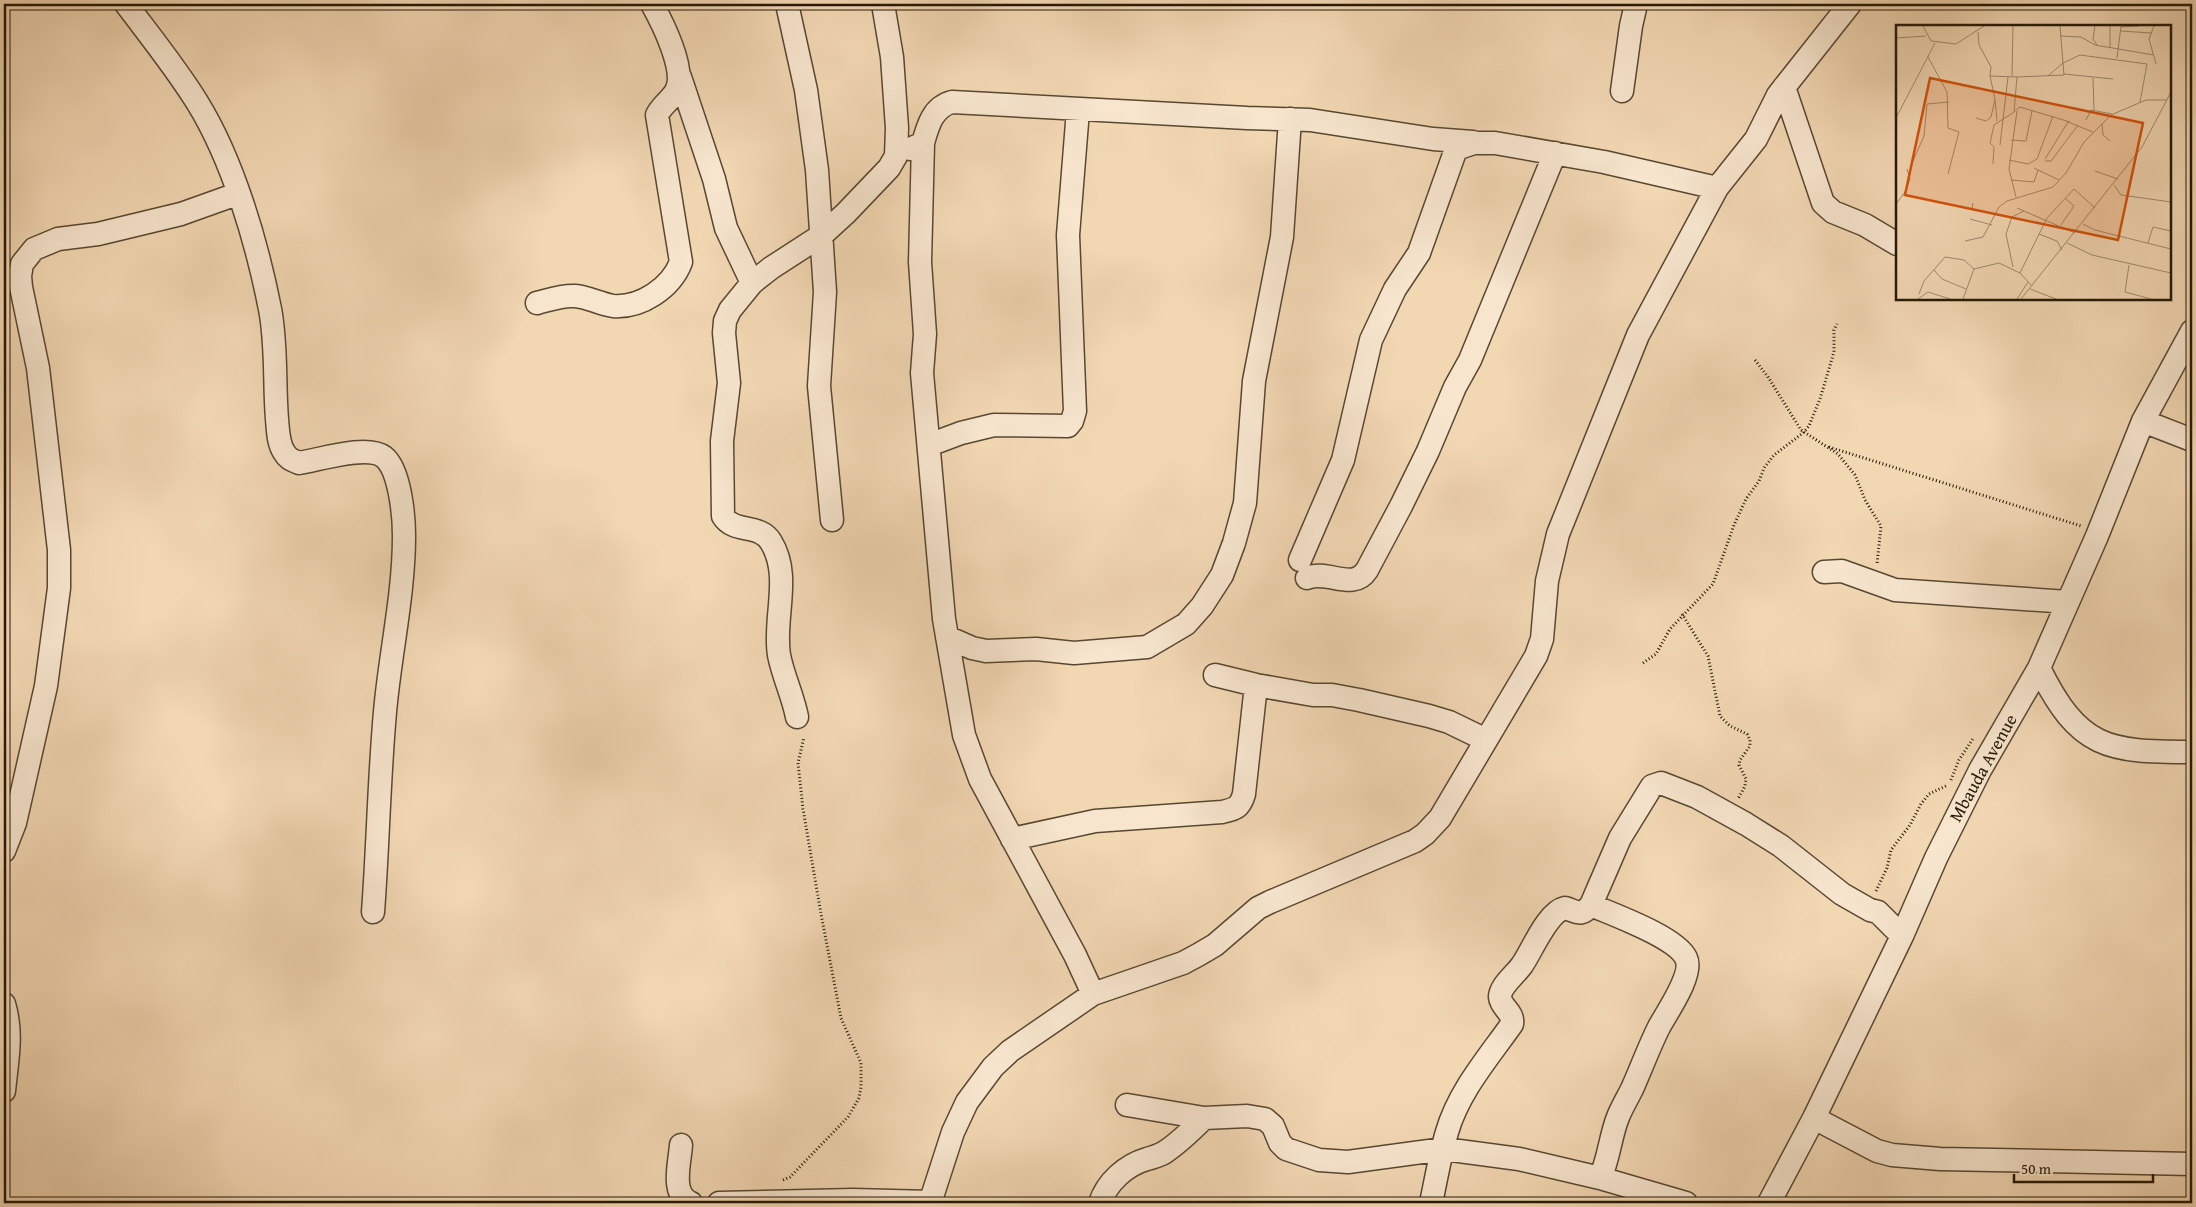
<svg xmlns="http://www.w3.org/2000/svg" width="2196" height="1207" viewBox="0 0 2196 1207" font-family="'Gentium Book Plus',serif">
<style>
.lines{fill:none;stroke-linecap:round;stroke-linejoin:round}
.minor-casing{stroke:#584831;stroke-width:25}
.path{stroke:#251806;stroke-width:3;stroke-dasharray:1 2.5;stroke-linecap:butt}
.minor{stroke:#f7e5ce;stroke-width:22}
.labels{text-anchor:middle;stroke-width:4;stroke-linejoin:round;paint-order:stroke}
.street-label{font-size:18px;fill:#251806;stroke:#f7e5ce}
.inset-road{fill:none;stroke:#a08b6e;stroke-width:1}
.view{fill:#d4520b;fill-opacity:0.15;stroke:#d4520b;stroke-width:2.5}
.inset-edge{fill:none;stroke:#251806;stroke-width:2.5}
</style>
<rect width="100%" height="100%" fill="#f2d7b3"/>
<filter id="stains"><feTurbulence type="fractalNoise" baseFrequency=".004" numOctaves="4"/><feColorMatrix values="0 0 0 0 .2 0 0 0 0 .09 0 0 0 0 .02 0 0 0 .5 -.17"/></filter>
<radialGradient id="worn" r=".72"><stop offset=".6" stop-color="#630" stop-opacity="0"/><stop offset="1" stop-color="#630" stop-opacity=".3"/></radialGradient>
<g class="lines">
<defs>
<path id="minor" d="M126 4C150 36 176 68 197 102 233 160 257 243 270 309 277 345 274 383 277 419 278 430 278 443 284 452 288 459 292 460 299 463 319 460 367 444 384 457 400 470 404 516 404 536 404 595 390 654 385 712 379 779 378 846 373 912
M787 4 806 90 817 170 825 292 819 386 832 520
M680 77 714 179 726 228 752 283
M1784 87 1823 203 1833 212 1865 225 1897 244
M1622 91 1631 26 1636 4
M923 143 920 262 925 334 922 373 944 619 964 735 980 779 1075 955 1093 994
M910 149 923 143C928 125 933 107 952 102L1247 118 1310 120 1433 139 1473 142
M537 303C549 300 562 295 575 296 588 297 600 304 613 306 641 308 671 288 681 262L657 115C661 106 671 100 676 91 687 71 662 22 652 4
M2143 421 2192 440
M929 445 961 433 994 425 1068 426 1072 421 1075 411 1068 235 1078 110
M1300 560 1343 460 1371 340 1395 289 1419 253 1456 149 1474 143H1495L1604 162 1717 188
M1824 572 1842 571 1895 590 2068 602
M1307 578C1328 569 1353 592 1367 570L1401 506 1428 451 1455 387 1470 360 1555 153
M947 637 972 648 986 651 1036 649 1074 653 1147 647 1186 624 1202 606 1222 575 1234 543 1245 503 1254 381 1282 237 1290 119
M2039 668C2079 749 2107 752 2192 752
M1215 675 1256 685 1313 695H1332L1359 700 1429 716 1449 722 1486 740
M797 717C793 696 783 676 779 655 773 618 792 576 771 542 760 523 734 534 723 516L722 441 729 383 724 333 725 321 730 310 752 283 771 268 822 235 846 213 889 168 896 156 897 128 892 57 883 4
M1012 839 1095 821 1222 812C1235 809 1240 808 1244 794L1256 685
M4 851 15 823 46 686 59 588V550L38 368 21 287 20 276 22 264 34 249 58 239 98 234 181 214 237 194
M1591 905C1614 915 1676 937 1686 958 1694 974 1667 1012 1659 1027 1649 1047 1641 1069 1632 1089 1627 1099 1622 1107 1618 1117 1610 1137 1609 1159 1600 1178
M4 1004C13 1033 7 1061 4 1091
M1127 1105 1204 1118 1247 1116 1265 1119 1273 1126 1280 1143 1286 1149 1319 1160 1348 1162 1444 1149 1519 1159 1600 1178 1686 1203
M1814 1118 1877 1151 1892 1155 1940 1159 2192 1164
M681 1145C680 1162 670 1195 691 1203
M719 1203 853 1200 931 1202
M930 1203 953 1132 967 1102 993 1067 1010 1051 1093 994 1183 963 1198 955 1215 945 1258 908 1270 902 1415 841 1425 834 1440 818 1536 656 1542 639 1547 581 1558 534 1638 335 1717 188 1756 139 1778 95 1850 4
M1100 1203C1107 1182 1126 1165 1147 1159 1153 1157 1159 1156 1165 1152 1180 1142 1192 1130 1204 1118
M1431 1203C1436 1180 1440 1155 1447 1132 1459 1091 1488 1058 1512 1024 1514 1012 1501 1008 1500 997 1500 986 1516 974 1522 965 1532 951 1547 912 1565 908 1578 912 1581 917 1591 905L1620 838 1652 786 1661 783 1697 797 1746 824 1781 846 1842 894 1870 910 1878 912 1902 936
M1769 1203 1814 1118 1902 936 1936 858 1980 770 2039 668 2097 536 2143 421 2192 331"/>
</defs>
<use href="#minor" class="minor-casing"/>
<path class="path" d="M1755 360 1768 377 1801 430 1838 454 1855 475 1865 500 1881 526 1877 564
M1829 447 2081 526
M1682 614 1708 656 1720 716 1730 726 1747 734 1750 740V746L1740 760 1739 765 1746 779 1745 786 1738 799
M1643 663 1656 654 1670 629 1713 584 1734 525 1746 499 1759 481 1764 468 1774 455 1803 433 1809 426 1820 399 1834 352V330L1837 324
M1951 780 1959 760 1974 737
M1876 891 1887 868 1891 850 1910 825 1921 804 1929 794 1948 785
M783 1180 790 1177 848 1117 859 1098 861 1087V1063L841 1018 821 914 803 809 798 763 804 737"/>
<use href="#minor" class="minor"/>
</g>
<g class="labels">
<g class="street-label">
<text transform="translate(1983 768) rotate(-61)" y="6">Mbauda Avenue</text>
</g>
</g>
<g transform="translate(1896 25)">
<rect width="275" height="275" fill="#f2d7b3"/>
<path class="inset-road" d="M27 1 35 16 60 19 88 1M199 1 197 14 201 20M258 1 253 14 260 39M225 2 243 1M225 6 255 8M82 7 83 20 95 42 94 51 121 52M164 11 185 12 199 20 258 30M0 13 30 11M214 23V1M32 32 51 67 52 103 63 107 52 149M221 33 225 1M168 49 217 54M116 51 117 1M152 51 167 38 184 30 251 39 244 77M197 53 198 85M99 75 101 96M119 86 124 82 174 97M0 93 39 18M80 93 90 96 95 92 99 74 94 51M190 95 195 85 216 89M206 99 207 110 214 116M115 115 130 116 136 86M104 120 112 52M149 134 172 97 197 107M113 135 132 139 141 134 157 91M17 136 28 111 31 79 53 77M149 136H155L182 100M97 139 98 122 94 118 98 100 118 87 121 52 168 50 164 1M138 143 163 155M199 146 222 154M115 155 138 157 142 145M218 160 225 170 275 177M120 172 113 144 121 86M77 178 76 184 100 189M0 179 9 167 14 154 11 144M121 183 179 208M74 194 96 200M187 199 199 205 275 224M165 200 178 181 170 174M143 209 161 216 166 225M69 216 87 212 103 182 111 176 157 162 170 148 188 117 215 90 250 75H271M171 218 196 230 275 248M252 218 257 202 275 206M233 240 229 267 255 274M117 242 110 209 116 192 128 186M38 245 46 254 70 264M124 248 151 193 178 164 199 183M134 264 160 274M23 269 28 256 49 232 68 235 78 244M22 274 32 267 54 274M67 274 78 244 103 238 124 248 136 261M121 274 132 257M125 274 246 122 275 67"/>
<path class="view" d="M34 53 247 98 222 215 9 170Z"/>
<rect width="275" height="275" class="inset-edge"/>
</g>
<rect width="2196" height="1207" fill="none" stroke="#f2d7b3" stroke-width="20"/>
<rect x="5" y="5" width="2186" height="1197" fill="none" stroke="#251806" stroke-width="2.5"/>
<rect x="10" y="10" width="2176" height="1187" fill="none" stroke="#251806"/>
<path d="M2014 1174v8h139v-8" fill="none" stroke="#251806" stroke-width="2.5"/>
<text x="2021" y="1174" font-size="15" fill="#251806" stroke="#f7e5ce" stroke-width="4" paint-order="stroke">50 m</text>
<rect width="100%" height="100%" filter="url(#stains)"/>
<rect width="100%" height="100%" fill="url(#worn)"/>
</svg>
